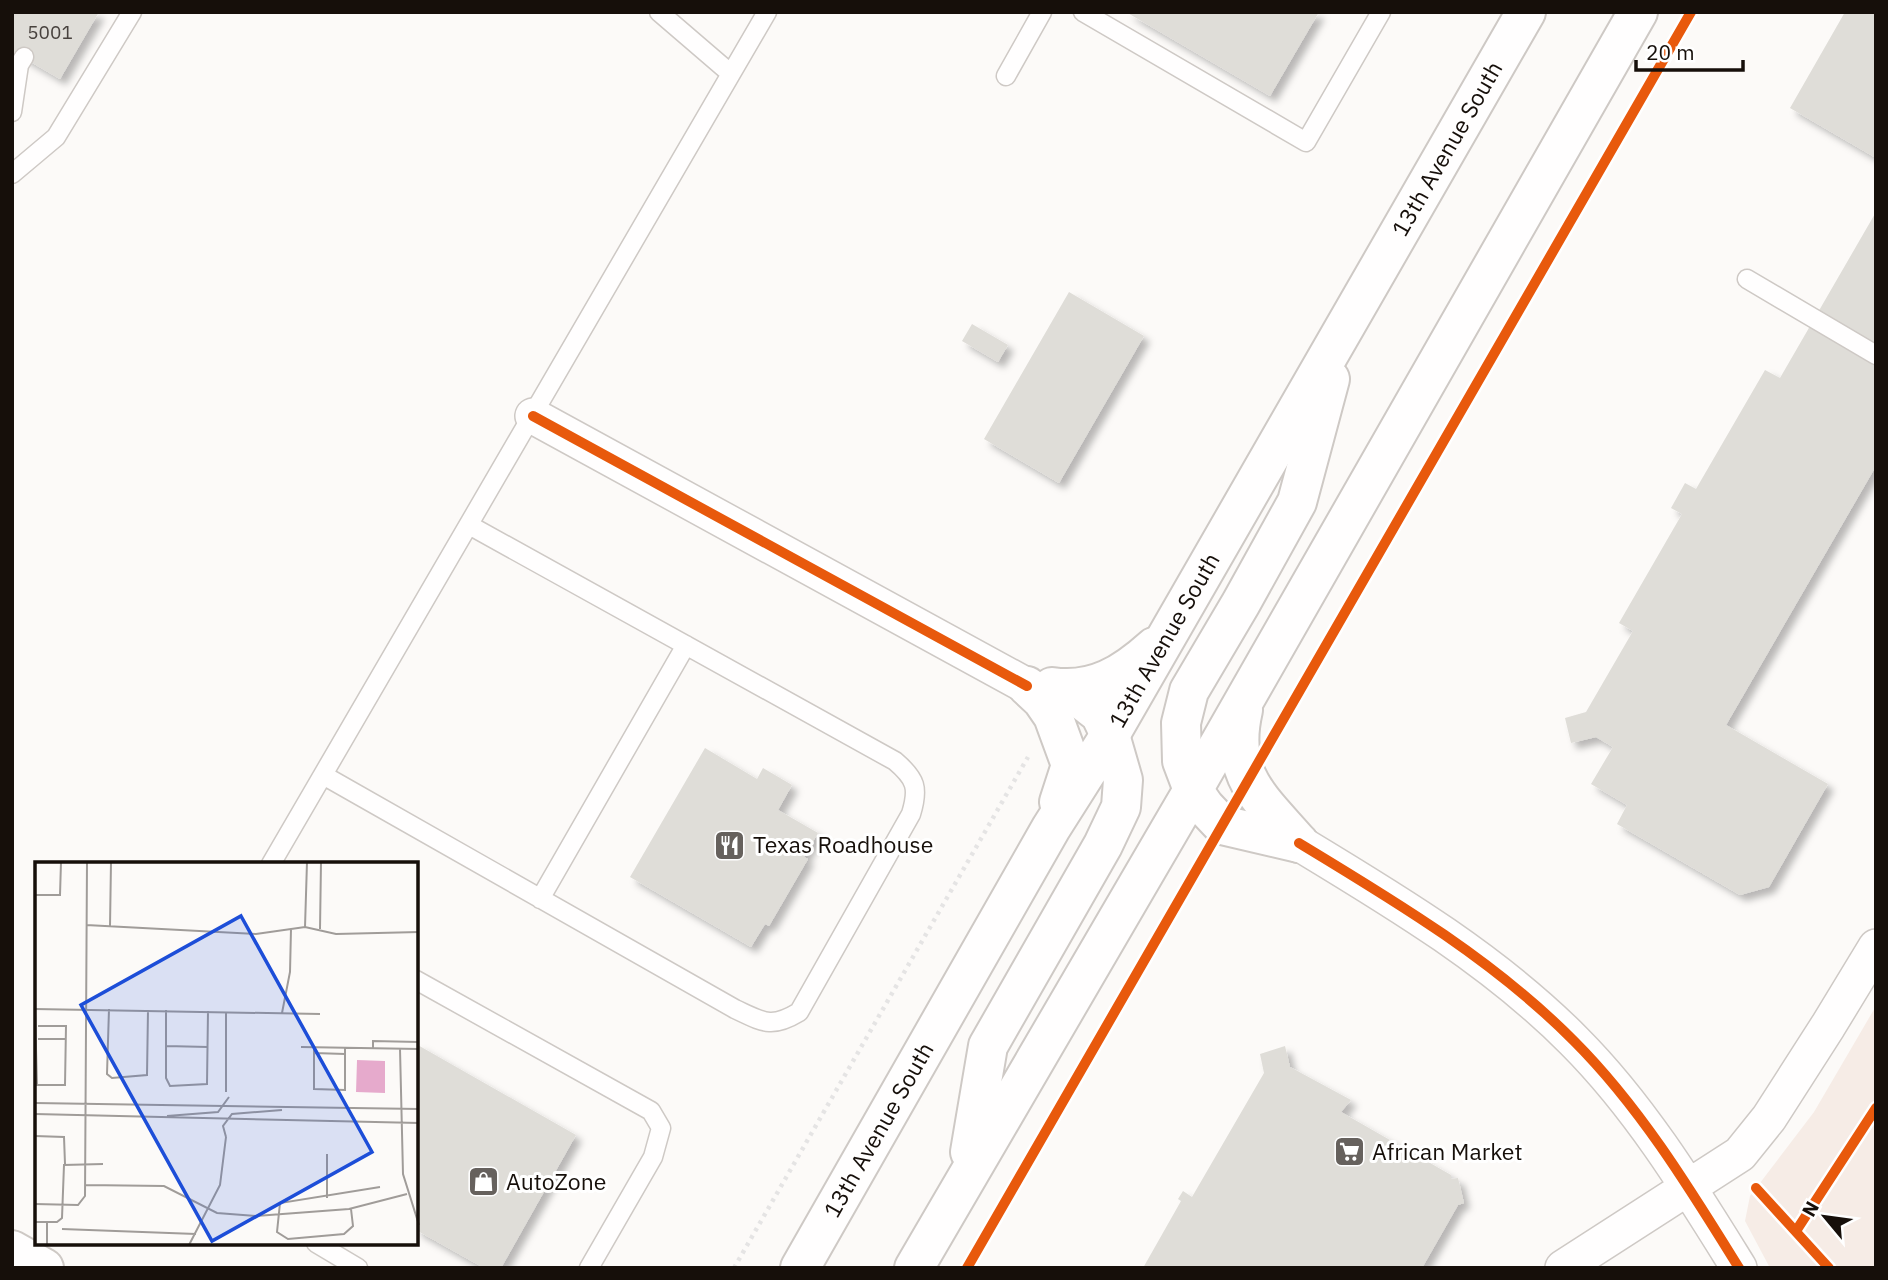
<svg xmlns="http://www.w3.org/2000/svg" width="1888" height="1280" viewBox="0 0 1888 1280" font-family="'IBM Plex Sans',sans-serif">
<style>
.built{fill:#f6ece6}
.building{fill:#dfddd8;filter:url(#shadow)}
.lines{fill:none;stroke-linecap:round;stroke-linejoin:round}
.lane-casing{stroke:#cec9c5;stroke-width:21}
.street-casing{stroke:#cec9c5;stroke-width:38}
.secondary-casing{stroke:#cec9c5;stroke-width:42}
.path{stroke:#e5e4e4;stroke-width:4.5;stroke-dasharray:3.5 5;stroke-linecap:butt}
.lane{stroke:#fffefe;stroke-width:18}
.street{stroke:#fffefe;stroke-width:35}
.secondary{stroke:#fffefe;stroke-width:38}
.cycleway-casing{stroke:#fff;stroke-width:15}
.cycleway{stroke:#e8590c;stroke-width:10}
.labels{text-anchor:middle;stroke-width:6;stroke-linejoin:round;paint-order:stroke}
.number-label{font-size:19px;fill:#48423e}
.street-label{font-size:23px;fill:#160f0a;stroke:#fff}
.poi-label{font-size:23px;fill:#160f0a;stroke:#fff;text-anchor:start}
.inset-road{fill:none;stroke:#a09c99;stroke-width:2}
.view{fill:#1d4ed8;fill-opacity:0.15;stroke:#1d4ed8;stroke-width:3.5}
.inset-edge{fill:none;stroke:#160f0a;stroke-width:3.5}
</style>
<defs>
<filter id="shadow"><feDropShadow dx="6" dy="6" stdDeviation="3.5" flood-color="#0004"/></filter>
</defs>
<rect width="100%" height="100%" fill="#fcfaf8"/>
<path class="built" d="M1876 1006V1268H1770L1745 1221 1750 1196 1814 1112Z"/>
<path class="building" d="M12 12H99L60 79 12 51Z
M1126 12H1319L1270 96Z
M1845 12H1876V158L1790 108Z
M1876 212V466L1726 725 1828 784 1769 887 1740 895 1617 824 1627 805 1591 784 1613 747 1596 737 1571 743 1565 718 1586 712 1633 631 1619 623 1682 514 1671 508 1685 483 1696 489 1765 370 1780 378Z
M1069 292 1144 336 1059 483 984 439Z
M972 324 1008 345 998 362 962 341Z
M705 748 757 779 763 768 792 785 778 810 818 833 804 857 808 859 769 926 765 924 751 947 630 877Z
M416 1044 576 1135 501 1268H484L416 1230Z
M1285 1046 1290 1067 1351 1100 1341 1112 1451 1175V1179L1458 1178 1464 1203 1458 1205 1422 1268H1143L1181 1201 1178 1199 1183 1191 1192 1197 1264 1073 1260 1054Z"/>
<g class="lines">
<defs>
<path id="lane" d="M659 12 730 73
M1083 12 1306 142 1381 12
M1006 76 1042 12
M12 112 19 65 24 57
M12 174 56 137 132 12
M1747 279 1876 355
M323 775 735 1009C763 1022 771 1029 799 1012L911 814C919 788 916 779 895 761L469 525
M271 864 767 12
M540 899 686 645
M416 980 651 1111 661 1128 653 1157 589 1268
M316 1243 358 1268"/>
<path id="street" d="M533 416 1027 686
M1299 843C1395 901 1495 961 1574 1041 1640 1107 1690 1189 1739 1268
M1563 1268 1740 1154 1769 1118 1828 1026 1876 947"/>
<g id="secondary">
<path d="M1027 686 1042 700 1053 716 1071 765 1059 802"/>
<path d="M1052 687C1094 693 1124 674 1154 647"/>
<path d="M1243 710C1228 775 1260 798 1299 843"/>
<path d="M1299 843 1222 825 1205 807 1193 790 1182 761 1181 723 1189 691 1241 603 1297 502 1330 379"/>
<path d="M970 1152 988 1046 1103 845 1121 807 1123 780 1110 735 1100 714 1068 689"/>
<path d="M12 1250 44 1268"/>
<path id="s1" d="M800 1268 1051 828 1110 735 1526 12"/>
<path d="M914 1268 1193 790 1638 12"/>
</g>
</defs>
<use href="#lane" class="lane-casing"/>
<use href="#street" class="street-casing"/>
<use href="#secondary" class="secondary-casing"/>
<path class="path" d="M734 1268 1028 757"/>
<use href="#lane" class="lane"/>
<use href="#street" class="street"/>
<use href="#secondary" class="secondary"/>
<defs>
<path id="cycleway" d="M533 416 1027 686
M1299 843C1395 901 1495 961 1574 1041 1640 1107 1690 1189 1739 1268
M1756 1188 1829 1268
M1796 1231 1876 1108
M967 1268 1691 12"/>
</defs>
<use href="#cycleway" class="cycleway-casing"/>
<use href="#cycleway" class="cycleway"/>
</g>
<defs>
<symbol id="restaurant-square" viewBox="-11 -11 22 22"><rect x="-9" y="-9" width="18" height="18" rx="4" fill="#66615d" stroke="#fff"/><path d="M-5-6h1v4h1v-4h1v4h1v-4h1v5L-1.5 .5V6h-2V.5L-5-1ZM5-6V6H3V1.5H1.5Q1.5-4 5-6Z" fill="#fff"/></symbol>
<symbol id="supermarket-square" viewBox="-11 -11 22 22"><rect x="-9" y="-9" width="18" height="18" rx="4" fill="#66615d" stroke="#fff"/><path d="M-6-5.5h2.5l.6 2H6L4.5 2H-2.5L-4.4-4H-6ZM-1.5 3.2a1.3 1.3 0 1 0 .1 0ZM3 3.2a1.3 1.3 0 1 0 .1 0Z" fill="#fff"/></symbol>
<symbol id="shop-square" viewBox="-11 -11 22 22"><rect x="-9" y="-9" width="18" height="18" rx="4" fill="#66615d" stroke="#fff"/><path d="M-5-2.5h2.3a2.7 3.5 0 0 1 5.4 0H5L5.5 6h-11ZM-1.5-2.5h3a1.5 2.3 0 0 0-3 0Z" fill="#fff"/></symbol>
</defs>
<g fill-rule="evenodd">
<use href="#restaurant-square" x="712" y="828" width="35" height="35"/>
<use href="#supermarket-square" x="1332" y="1134" width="35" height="35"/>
<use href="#shop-square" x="466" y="1164" width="35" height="35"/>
</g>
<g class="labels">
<g class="number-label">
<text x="50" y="39">5001</text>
</g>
<g class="street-label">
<text dy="8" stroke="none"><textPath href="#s1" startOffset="1293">13th Avenue South</textPath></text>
<text dy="8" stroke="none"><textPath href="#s1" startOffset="726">13th Avenue South</textPath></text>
<text dy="8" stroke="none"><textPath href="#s1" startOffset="159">13th Avenue South</textPath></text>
</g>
<g class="poi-label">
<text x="753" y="853">Texas Roadhouse</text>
<text x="1372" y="1160">African Market</text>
<text x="506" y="1190">AutoZone</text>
</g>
</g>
<g transform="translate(35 862)">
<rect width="383" height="383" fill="#fcfaf8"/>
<path d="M322 198 350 199V231L321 230Z" fill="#e6aacc"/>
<path class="inset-road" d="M0 33H25L26 0M51 63 221 72 270 65 301 72 384 70M75 64 76 0M270 65 272 0M285 67 286 0M0 147 285 152M74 147 72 212 77 216 112 213 113 148M131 148V216L135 224 172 222 173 149M0 150 2 223H30L31 164H3M191 150V230M247 151 255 110 256 67M3 177H30M131 184 173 185M266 185 384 187M279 185V227L310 228V186M338 186V179L384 180M365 187 368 312 384 363M279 191 310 192M0 241 384 247M0 252 384 261M132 254 183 250 194 235M0 274 29 275 30 302M191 275 188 264 197 252 247 248M292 292V336M50 323 129 324 182 351 221 354 314 347 372 332M0 342 43 343 50 334 52 0M316 347 318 364 309 372 253 377 242 370 245 341 345 325M0 360H22L27 356 29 303 68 302M27 367 161 372M12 383V360M154 383 185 323 191 275"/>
<path class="view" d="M206 54 337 290 177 379 46 143Z"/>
<rect width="383" height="383" class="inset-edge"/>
</g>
<rect width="1888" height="1280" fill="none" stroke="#160f0a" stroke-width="28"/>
<g transform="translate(1825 1217) rotate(299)" stroke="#ffffff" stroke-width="5" paint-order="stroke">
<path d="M0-5L12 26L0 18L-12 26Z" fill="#160f0a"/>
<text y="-10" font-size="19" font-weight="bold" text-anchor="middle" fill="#160f0a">N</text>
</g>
<path d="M1636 60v10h107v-10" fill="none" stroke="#160f0a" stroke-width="3.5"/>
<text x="1646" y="60" font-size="21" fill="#160f0a" stroke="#ffffff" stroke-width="5" paint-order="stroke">20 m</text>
</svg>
